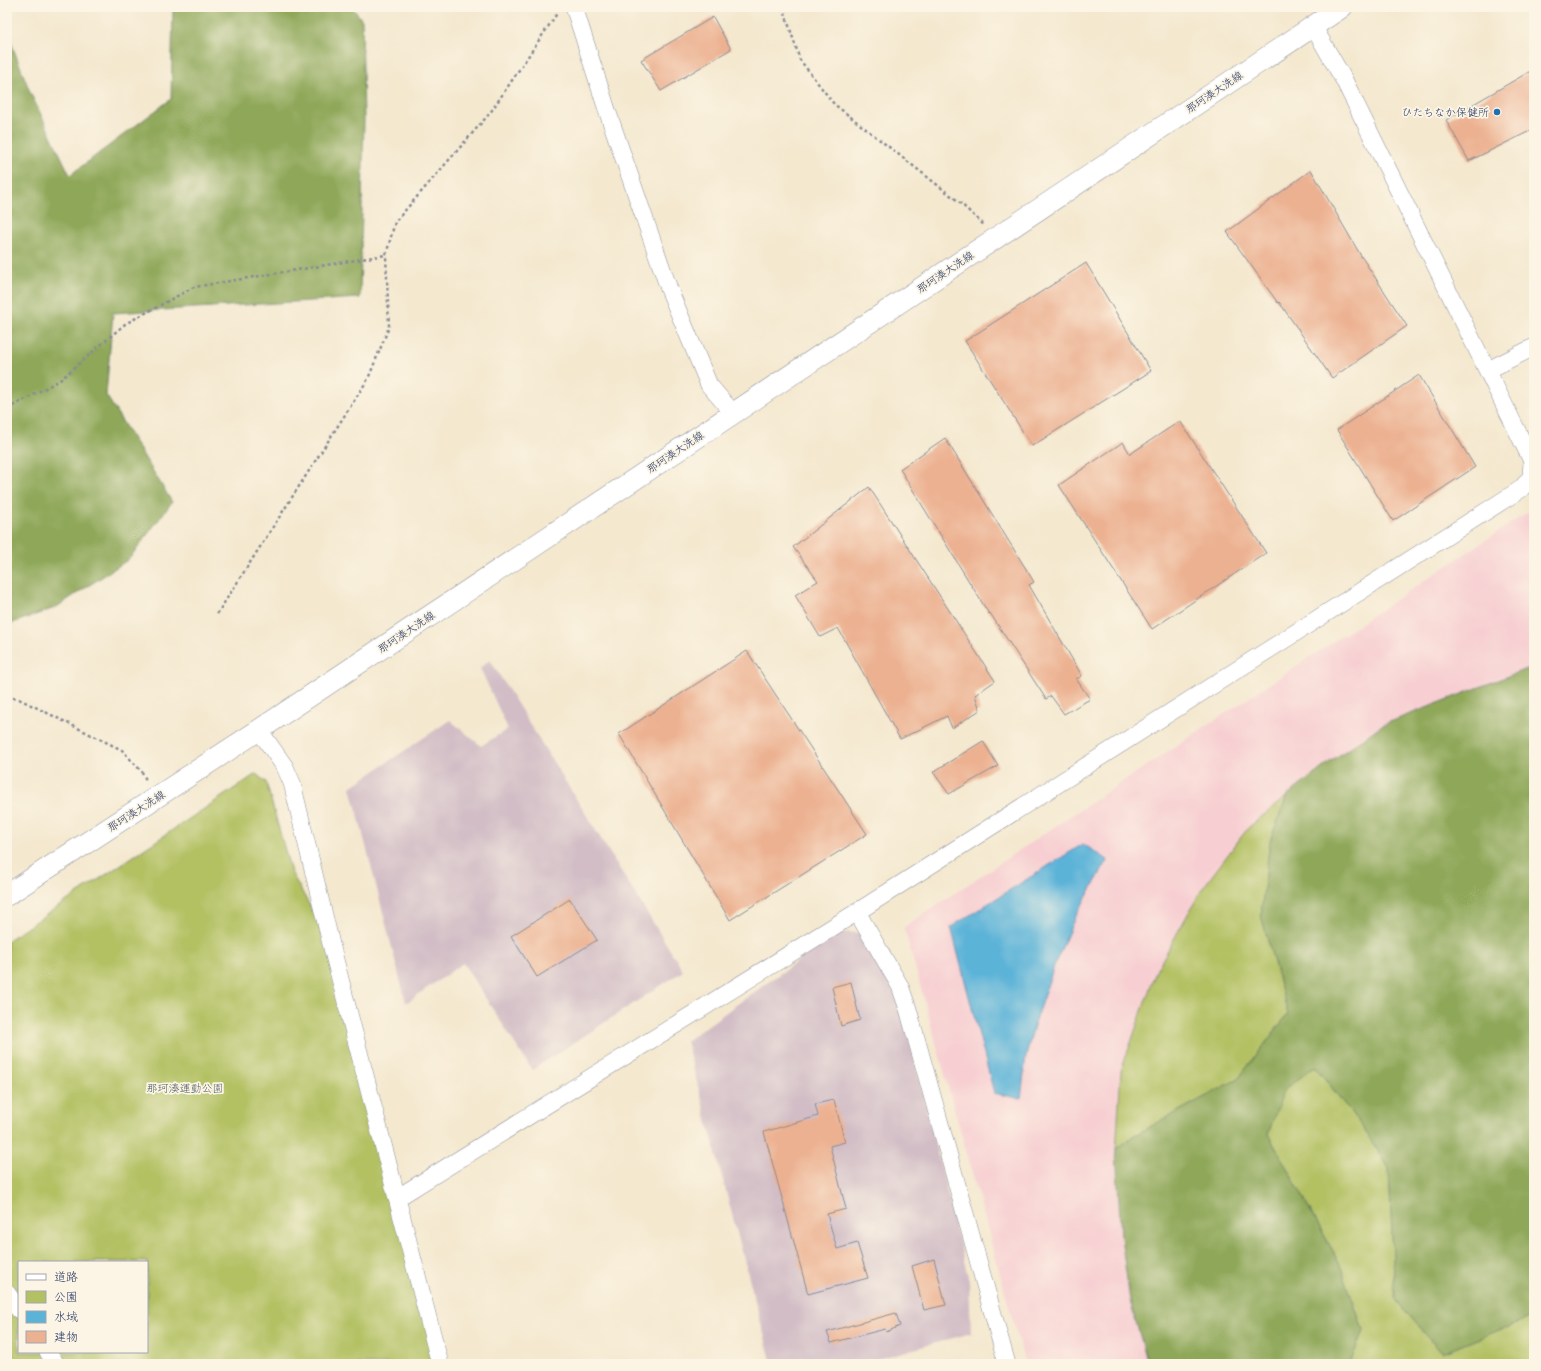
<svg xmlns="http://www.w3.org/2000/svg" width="1541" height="1371" viewBox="0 0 1541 1371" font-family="Pangolin,'Klee One',sans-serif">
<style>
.built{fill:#f7cfd2}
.industrial{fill:#d2bdc6}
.green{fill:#b3c163;stroke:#677860;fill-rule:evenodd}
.forest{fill:#8ea759;stroke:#546b5c}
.water{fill:#5cb3d8;stroke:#3c719b}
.building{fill:#ecb191}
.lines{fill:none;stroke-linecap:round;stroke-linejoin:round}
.minor-casing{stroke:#888c96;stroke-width:18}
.major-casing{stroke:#888c96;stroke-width:22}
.path{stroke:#888c96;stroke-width:2.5;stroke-dasharray:3 3;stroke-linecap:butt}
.minor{stroke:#fff;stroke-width:17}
.major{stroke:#fff;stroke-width:21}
.poi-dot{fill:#1f6fb2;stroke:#fcf5e5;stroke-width:1.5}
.labels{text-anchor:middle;stroke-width:3.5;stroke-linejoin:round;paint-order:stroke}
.street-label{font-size:11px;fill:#1b2f5e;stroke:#fcf5e5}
.poi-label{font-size:11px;fill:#1b2f5e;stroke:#fcf5e5;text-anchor:end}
.park-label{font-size:11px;fill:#495b60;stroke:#fcf5e5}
</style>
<rect width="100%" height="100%" fill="#fcf5e5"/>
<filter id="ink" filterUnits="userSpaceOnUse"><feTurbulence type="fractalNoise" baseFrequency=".025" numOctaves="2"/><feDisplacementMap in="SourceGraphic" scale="8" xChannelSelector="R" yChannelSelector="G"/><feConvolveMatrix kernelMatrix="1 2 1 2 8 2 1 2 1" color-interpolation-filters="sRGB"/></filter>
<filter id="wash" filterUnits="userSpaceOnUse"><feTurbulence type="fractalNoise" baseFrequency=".012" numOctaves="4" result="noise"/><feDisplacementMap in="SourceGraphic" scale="16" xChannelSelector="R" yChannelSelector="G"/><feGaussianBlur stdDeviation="0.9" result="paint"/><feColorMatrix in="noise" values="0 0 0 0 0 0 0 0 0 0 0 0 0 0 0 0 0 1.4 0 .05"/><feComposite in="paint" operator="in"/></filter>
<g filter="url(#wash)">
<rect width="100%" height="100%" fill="#f4e8cf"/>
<path class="built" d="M1534 508V1364H1025L904 927Z"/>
<path class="industrial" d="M490 660 683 971 532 1070 463 963 406 1003 351 787 450 720 481 746 508 729 480 668Z
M838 932 869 933 903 1014 969 1281 971 1333 860 1364H772L686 1041Z"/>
<path class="green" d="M256 774 266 782 291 872 331 944 440 1364H7V941ZM19 1262H147V1352H19Z
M1287 796 1270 841 1261 915 1288 1014 1238 1079 1133 1136 1116 1150 1121 1071 1156 971 1202 889 1248 828Z
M1315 1066 1363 1128 1389 1168 1395 1299 1442 1353 1534 1316V1364H1350L1363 1330 1339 1262 1268 1134 1283 1090Z"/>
<path class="forest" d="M173 7H352L362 20 364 120 360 298 113 313 106 395 172 502 129 559 55 608 7 625V32L30 92 70 175 171 99Z
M1534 668V1316L1442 1353 1395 1299 1389 1168 1363 1128 1315 1066 1284 1090 1268 1134 1339 1262 1363 1330 1350 1364H1148L1130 1301 1121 1237 1116 1150 1133 1136 1238 1079 1288 1014 1261 915 1270 841 1287 796 1331 761 1382 725 1526 669Z"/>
<path class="water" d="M1083 844 1108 860 1075 917 1054 966 1035 1021 1026 1056 1021 1099 994 1093 951 927Z"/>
<g id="blocks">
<path class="building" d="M713 17 731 49 661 91 641 60Z
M1534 69V129L1469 161 1446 120Z
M1311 170 1361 256 1407 326 1332 378 1279 302 1278 303 1227 232Z
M1086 263 1151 371 1032 446 965 341Z
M1419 375 1475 467 1393 521 1337 430Z
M1180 421 1266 553 1152 629 1059 485 1123 442 1130 454Z
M945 438 1034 582 1029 585 1082 676 1076 679 1090 699 1064 714 1051 696 1046 699 990 613 989 614 900 469Z
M869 487 995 681 975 695 980 710 952 728 947 716 900 739 838 628 820 637 795 595 818 581 793 547Z
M747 651 867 834 730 920 619 734Z
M983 741 998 766 949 794 933 772Z
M570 899 597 940 537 977 511 936Z
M851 982 860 1020 841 1026 832 987Z
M834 1100 845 1142 830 1146 846 1209 827 1214 837 1249 857 1243 868 1278 808 1294 764 1132 818 1116 815 1104Z
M934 1259 946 1305 924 1310 912 1266Z
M896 1313 900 1326 886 1332 885 1329 831 1343 827 1332Z"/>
</g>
</g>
<g filter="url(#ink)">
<use href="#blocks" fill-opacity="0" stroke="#888c96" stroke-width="1"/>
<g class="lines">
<defs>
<path id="minor" d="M574 7 607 110 669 289 709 385 733 413
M1488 370 1534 347
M259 730 285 767 292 783 331 944 440 1364
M857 912 900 986 908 1009 1007 1364
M397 1198 857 912 1521 489 1531 477 1532 461 1344 80 1313 26
M7 1293 19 1310
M48 1352 56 1364"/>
<path id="major" d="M7 895 259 730 1342 7"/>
</defs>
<use href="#minor" class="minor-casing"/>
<use href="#major" class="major-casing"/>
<path class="path" d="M783 7 800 60 834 104 958 201 984 225
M7 409 60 380 125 324 194 287 386 255
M217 614 368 379 389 327 386 255 395 222 490 113 558 12
M7 697 19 699 122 750 142 772 147 782"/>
<use href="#minor" class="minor"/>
<use href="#major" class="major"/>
</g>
</g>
<circle class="poi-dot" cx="1497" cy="112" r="4"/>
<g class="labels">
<g class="street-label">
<text transform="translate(1214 92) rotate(-34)" y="4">那珂湊大洗線</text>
<text transform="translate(945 272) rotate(-34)" y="4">那珂湊大洗線</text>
<text transform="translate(675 452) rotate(-34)" y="4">那珂湊大洗線</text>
<text transform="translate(406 632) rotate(-34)" y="4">那珂湊大洗線</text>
<text transform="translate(136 811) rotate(-33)" y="4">那珂湊大洗線</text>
</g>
<g class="poi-label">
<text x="1489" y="116">ひたちなか保健所</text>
</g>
<g class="park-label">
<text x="185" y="1092">那珂湊運動公園</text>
</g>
</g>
<rect width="1541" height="1371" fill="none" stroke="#fcf5e5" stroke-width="24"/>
<rect x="18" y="1261" width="130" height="92" fill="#fcf5e5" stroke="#a2a6af"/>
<rect x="26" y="1274" width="20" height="6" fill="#ffffff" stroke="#a2a6af"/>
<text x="54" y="1281" font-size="12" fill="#1b2f5e">道路</text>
<rect x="26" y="1291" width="20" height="12" fill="#b3c163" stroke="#a2a6af"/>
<text x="54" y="1301" font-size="12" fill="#1b2f5e">公園</text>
<rect x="26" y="1311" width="20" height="12" fill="#5cb3d8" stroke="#a2a6af"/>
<text x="54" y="1321" font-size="12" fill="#1b2f5e">水域</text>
<rect x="26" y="1331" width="20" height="12" fill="#ecb191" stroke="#a2a6af"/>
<text x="54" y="1341" font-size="12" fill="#1b2f5e">建物</text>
</svg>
